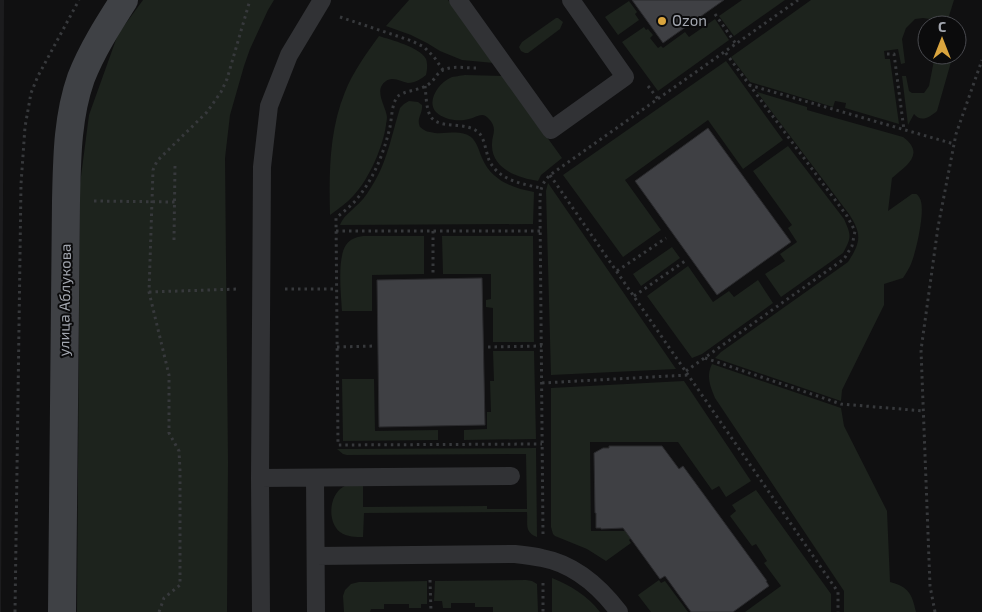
<svg xmlns="http://www.w3.org/2000/svg" width="982" height="612" viewBox="0 0 982 612" font-family="'Exo 2',sans-serif">
<style>
.built{fill:#1c1c1e}
.green{fill:#1d231d}
.building{fill:#3f4044;stroke:#2a2a2d}
.lines{fill:none;stroke-linecap:round;stroke-linejoin:round}
.path{stroke:#37393c;stroke-width:3;stroke-dasharray:2.5 4;stroke-linecap:butt}
.lane{stroke:#313235;stroke-width:18}
.secondary{stroke:#3f4145;stroke-width:28}
.poi-dot{fill:#daa53e;stroke:#0b0b0c;stroke-width:2}
.labels{text-anchor:middle;stroke-width:4;stroke-linejoin:round;paint-order:stroke}
.poi-label{font-size:15px;fill:#a3a7b0;stroke:#0b0b0c;text-anchor:start}
.street-label{font-size:15px;fill:#a3a7b0;stroke:#0b0b0c}
</style>
<rect width="100%" height="100%" fill="#101011"/>
<path class="built" d="M0 0H4L1 612H0Z"/>
<path class="green" d="M143 0H274L268 10 250 49 244 66 230 115 225 158 228 462 227 612H77L80 184 89 115 118 34Z
M409 0H448L494 63 462 60 440 51 427 43 411 35 386 26Z
M742 0H785L734 36 719 16Z
M811 0H954L949 16 957 25H940L937 20 923 18 915 19 906 28 902 39 905 63 901 64 898 49 884 51 885 59H890L899 124 845 108 846 103 835 101 833 107 750 82 731 57Z
M629 1 637 12 635 14 639 20 618 35 605 17Z
M556 18H558L563 22 560 29 528 53H525L521 51 519 47 522 42Z
M715 19 729 40 658 91 622 42 644 27 646 30 648 29 653 35 650 38 658 48 661 46 663 48 685 32 689 37Z
M379 36C391 40 420 47 426 59 428 65 427 70 426 75 421 79 415 83 408 83 401 82 394 76 386 81 373 90 386 106 387 117 387 120 386 123 386 125 383 147 369 179 354 195 347 203 338 209 330 215 329 174 329 131 345 92 353 72 366 54 379 36Z
M935 55H953L937 111C930 117 921 123 914 114L908 125 902 76H906L909 91 912 93H924L929 86Z
M726 61 783 140 743 169 708 120 625 180 661 230 623 257 563 175Z
M465 75 503 76 562 158 541 175 538 181C518 178 491 169 492 144 492 134 498 129 489 119 483 111 477 117 469 119 459 122 444 120 436 112 426 101 439 83 450 78 454 76 461 76 465 75Z
M757 92 807 107V110L903 137C926 154 906 166 892 178L888 211 912 194C916 194 917 193 919 197 927 206 916 252 911 264 909 269 906 273 903 278L884 284V305L842 390 841 401 715 358 721 352 848 262C861 242 862 234 849 214Z
M409 101 418 102 422 105C423 114 416 118 420 127 423 129 426 132 430 132 444 136 459 128 471 137 477 142 479 151 482 158 491 180 512 188 534 192L533 224 340 225C343 217 349 213 355 207 361 202 366 196 370 189 387 164 391 137 400 108L404 104Z
M788 146 844 219C851 235 852 237 843 253L781 297 765 274 785 261 780 254 797 242 788 228 792 225 753 171Z
M548 183 676 369 551 375 546 191Z
M363 236H424V274L372 275V311H342C341 295 337 258 346 245 350 239 356 237 363 236Z
M442 236H533L534 342H493V308L486 307V300L491 299V274H443Z
M672 247 680 258 641 286 633 274Z
M688 266 713 302 729 291 734 297 758 280 773 303 702 354 692 358 647 296Z
M493 351H534L536 439 464 440V430L487 429V412H491L490 381H494Z
M712 364 841 408 844 426 887 511 890 582C909 587 912 594 916 612H844V591L715 398C710 386 706 376 712 364Z
M342 379H374L375 431 438 430V440L343 441Z
M684 381 751 481 726 497 719 486 712 490 678 442H590L591 531H628L632 537 629 540 631 543 606 561 587 549 555 536 553 534 551 527V388Z
M536 448 537 537C524 532 528 524 527 512L364 513 363 537C356 537 347 537 340 532 327 522 329 495 343 487 349 483 356 483 363 483V507L487 506V509H527L526 454 347 455 343 454 337 449Z
M756 490 831 594V612H745L781 586 764 563 767 561 756 544 752 546 730 516 736 511 732 505Z
M552 578C571 586 587 595 600 612H552Z
M526 580 532 581 537 584 538 612H493V607H475V603H451V608H443L442 601H434L435 581Z
M659 580 661 583 665 581 688 612H651L638 595Z
M427 581V604H421V608H409V604H384V609H371L370 612H344L343 596 345 590 351 584 359 582H369Z"/>
<path class="building" d="M632 0H724L663 43Z
M708 128 791 242 717 295 635 181Z
M482 278 485 425 379 427 377 280Z
M609 446H662L679 469 683 466 767 581H766L769 586 733 612H691L665 576 660 579 623 528 601 529V528H596V513H595L594 453 603 448H609Z"/>
<g class="lines">
<path class="path" d="M715 14 736 44
M340 17 412 41 424 47 434 57 443 70
M887 54H894L904 130
M476 68C467 68 454 66 446 69 437 71 436 79 429 84 420 91 404 90 397 97 391 106 392 121 389 131 383 155 373 180 356 200 350 207 343 212 336 218L338 445 542 444
M749 85 954 144
M425 86C426 94 426 105 429 113 435 132 467 119 480 134 485 141 486 152 489 160 498 180 522 184 541 188
M648 86 658 99
M550 175 838 592V612
M94 201 175 202
M336 231H540
M433 231V275
M174 240 175 165
M617 271 666 238
M285 289H337
M149 292 239 289
M634 296 685 261
M337 347 375 346
M488 347 542 346
M705 358 841 404 924 411
M686 371 844 259 852 246 855 231 847 216 725 52
M542 383 688 375
M543 534 540 210C540 194 539 186 550 175L798 0
M430 580 431 612
M543 583V612
M15 612 21 184 25 127 31 93 38 76 79 0
M159 612 164 598 180 585V471L179 451 169 433V375L149 292 153 170 157 161 207 112 221 92 227 79 250 0
M935 612 930 586 921 350 938 227 956 134 982 60"/>
<path class="lane" d="M458 0 551 130 625 77 571 0
M260 478 511 476
M315 478 316 612
M316 556 515 554C524 555 533 556 542 558 574 564 600 587 619 612
M261 612 260 478 262 167 269 106 289 55 322 0"/>
<path class="secondary" d="M62 612 66 201C67 160 67 118 81 78 92 50 108 25 124 0"/>
</g>
<circle class="poi-dot" cx="662" cy="21" r="5"/>
<g class="labels">
<g class="poi-label">
<text x="672" y="26">Ozon</text>
</g>
<g class="street-label">
<text transform="translate(65 300) rotate(-89)" y="5">улица Аблукова</text>
</g>
</g>
<g transform="translate(942 40)"><circle r="24" fill="#0b0b0c" stroke="#48494e"/>
<path d="M0-4L9 19L0 12L-9 19Z" fill="#daa53e"/>
<text y="-8" font-size="14" font-weight="bold" text-anchor="middle" fill="#a3a7b0">С</text>
</g>
</svg>
